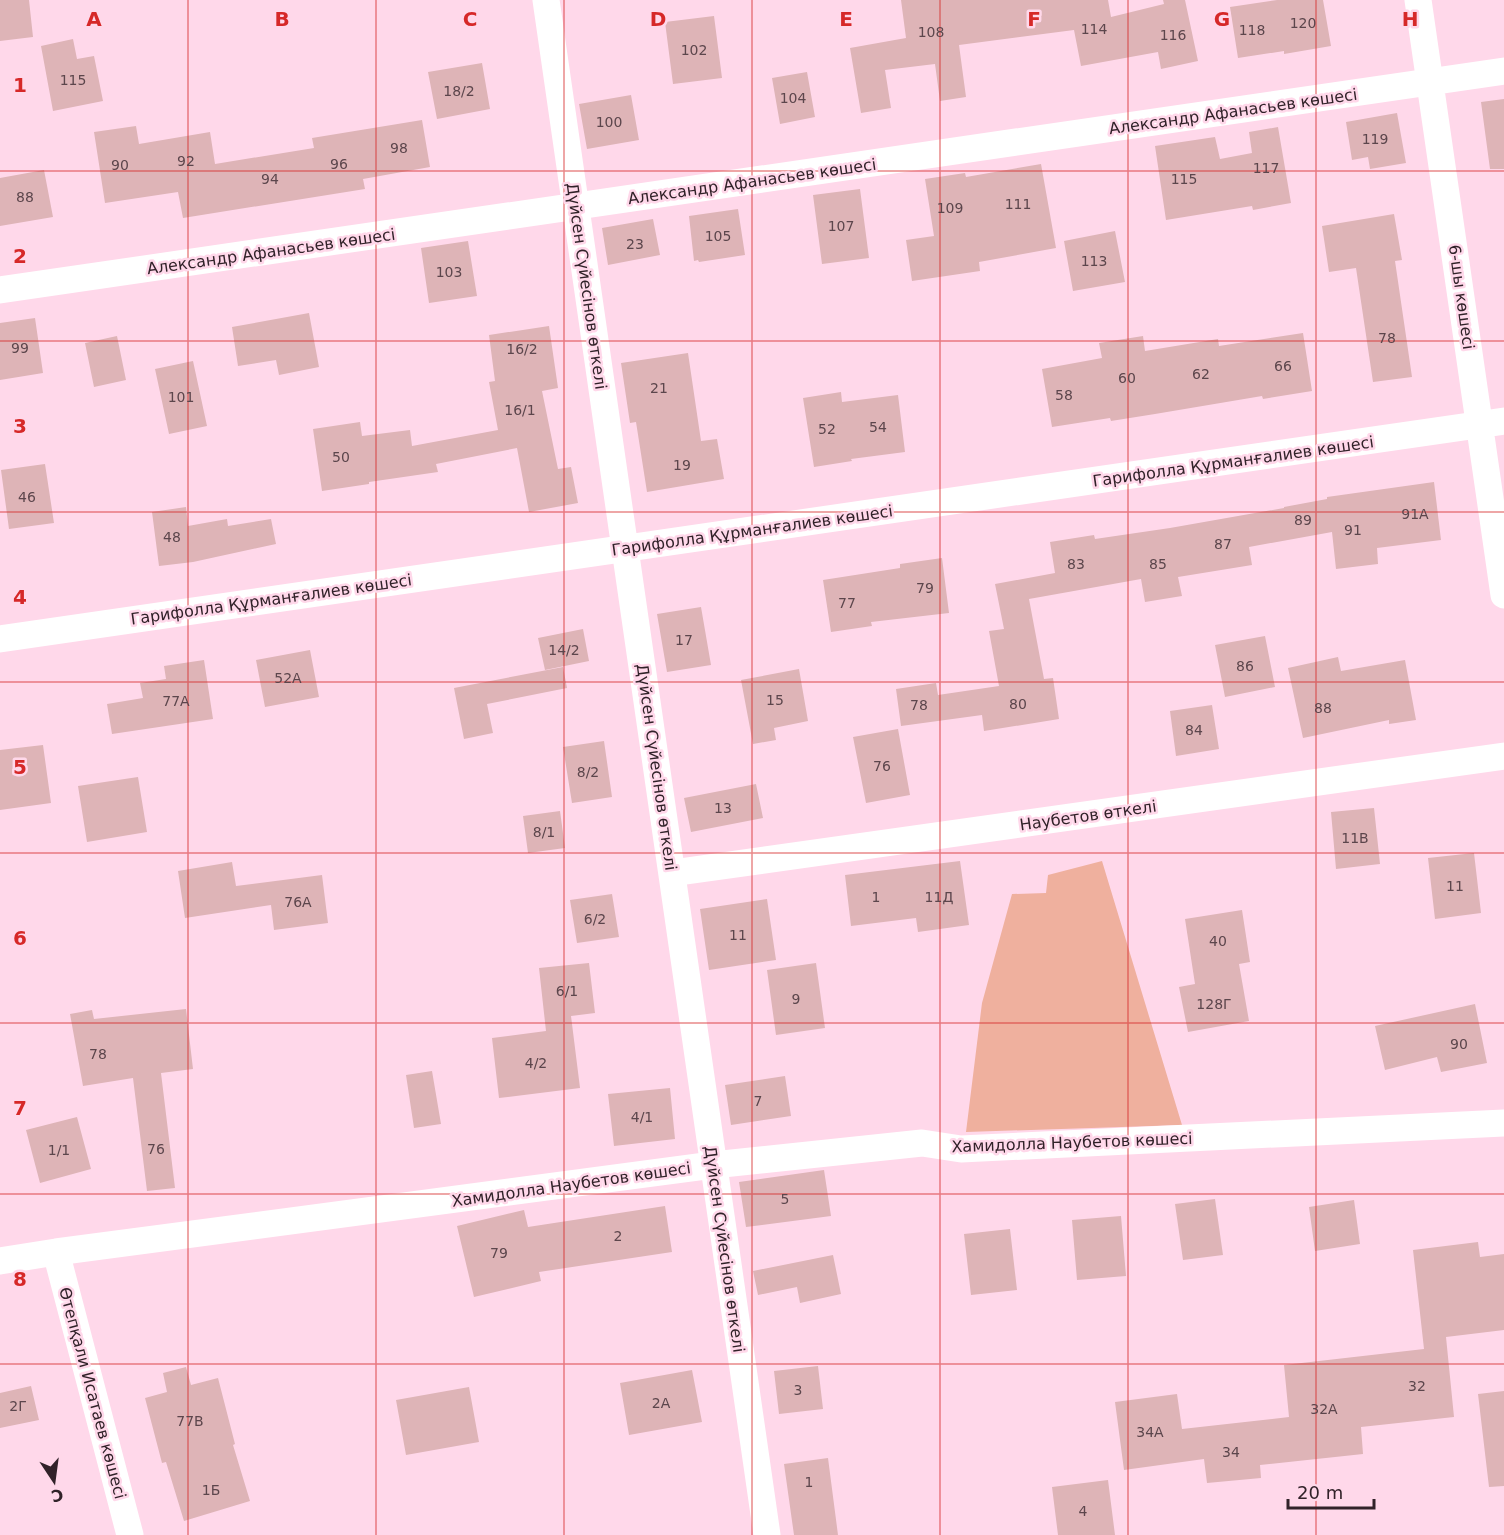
<svg xmlns="http://www.w3.org/2000/svg" width="1504" height="1535" viewBox="0 0 1504 1535" font-family="'DejaVu Sans',sans-serif">
<style>
.green{fill:#efb09e}
.building{fill:#deb4b7}
.lines{fill:none;stroke-linecap:round;stroke-linejoin:round}
.minor{stroke:#fff;stroke-width:27}
.grid{fill:none;stroke:#d62828;stroke-width:1.5;stroke-opacity:0.55}
.labels{text-anchor:middle;stroke-width:5;stroke-linejoin:round;paint-order:stroke}
.number-label{font-size:14px;fill:#5c464c}
.street-label{font-size:16px;fill:#312229;stroke:#ffd8ea}
.grid-label{font-size:20px;text-anchor:middle;font-weight:bold;fill:#d62828;stroke:#ffd8ea;stroke-width:5;stroke-linejoin:round;paint-order:stroke}
</style>
<rect width="100%" height="100%" fill="#ffd8ea"/>
<path class="green" d="M1102 861 1182 1125 966 1132 982 1003 1012 894 1046 893 1048 875Z"/>
<path class="building" d="M0 0H29L33 37 0 41Z
M901 0H1108L1111 17 1164 4 1163 0H1185L1198 61 1161 69 1158 52 1081 66 1074 30 959 45 966 97 940 101 935 64 885 70 891 108 861 113 850 48 906 38Z
M1277 0H1323L1331 46 1284 54V51L1238 58 1230 7Z
M714 16 722 78 673 84 665 22Z
M73 39 77 59 94 56 103 101 53 111 41 46Z
M482 63 490 109 437 119 428 72Z
M807 72 815 117 780 124 772 78Z
M631 95 639 140 587 149 579 104Z
M1504 99V169H1490L1481 102Z
M1397 113 1406 163 1370 169 1368 157 1352 160 1346 122Z
M422 120 430 167 363 179 365 189 183 218 178 192 105 203 94 132 136 126 139 144 210 132 215 164 314 148 312 138Z
M1278 127 1291 203 1253 210 1252 206 1166 220 1155 146 1215 137 1220 159 1252 153 1249 132Z
M1041 164 1056 248 979 262 980 271 912 281 906 240 934 236 925 179 965 173 966 177Z
M44 170 53 217 0 226V178Z
M860 189 869 258 822 264 813 195Z
M738 209 745 255 699 262 698 260 694 261 689 216Z
M1394 214 1402 260 1395 261 1412 377 1373 382 1356 268 1329 272 1322 226Z
M653 219 660 255 608 265 602 228Z
M1115 231 1125 282 1073 291 1064 241Z
M468 241 477 296 429 303 421 248Z
M309 313 319 367 279 375 276 360 238 366 232 327Z
M35 318 43 373 0 380V323Z
M549 326 558 388 542 391 558 469 571 467 578 503 529 512 517 448 436 464 438 472 369 482V484L322 491 313 429 360 422 362 436 410 430 412 446 498 430 489 382 495 381 489 335Z
M1303 333 1312 391 1263 399 1262 396 1155 414 1111 421 1110 418 1052 427 1042 369 1102 358 1099 343 1143 336 1145 351 1218 339 1219 346Z
M117 336 126 380 94 387 85 343Z
M688 353 701 441 717 439 724 479 647 492 636 422 630 423 621 363Z
M193 361 207 426 169 434 155 369Z
M841 392 842 402 898 395 905 452 851 459 852 461 814 467 803 398Z
M45 464 54 523 9 529 1 470Z
M1434 482 1441 540 1377 548 1378 564 1336 569 1332 532 1249 547 1252 565 1178 577 1182 596 1145 602 1141 579 1029 599 1044 679 1053 678 1059 719 984 731 982 715 901 726 896 689 936 683 938 695 999 686 989 631 1004 629 995 584 1055 573 1050 542 1094 535 1095 539 1170 528 1284 508V507L1327 499V497Z
M186 507 188 526 227 519 228 526 271 519 276 544 193 562 159 566 152 512Z
M942 558 949 613 871 622 872 626 831 632 823 580 900 568V564Z
M701 607 711 665 667 672 657 614Z
M583 629 589 661 545 670 538 638Z
M1265 636 1275 687 1225 697 1215 645Z
M310 650 319 697 265 707 256 660Z
M1338 657 1341 671 1405 660 1416 720 1389 724V720L1303 738 1288 668Z
M204 660 213 719 112 734 107 704 143 698 140 683 166 679 164 666Z
M563 667 567 688 487 704 493 733 464 739 454 688Z
M799 669 808 721 774 728 776 740 753 744 741 680Z
M1212 705 1219 749 1176 756 1170 711Z
M898 729 910 795 866 803 853 737Z
M604 741 612 797 572 803 563 747Z
M43 745 51 803 0 810V750Z
M138 777 147 832 87 842 78 786Z
M756 784 763 818 691 832 684 798Z
M1374 808 1380 864 1336 869 1331 812Z
M560 811 565 848 528 853 523 816Z
M1474 853 1481 913 1435 919 1428 858Z
M960 861 969 925 918 932 916 918 851 926 845 875Z
M232 862 236 886 322 875 328 923 274 930 271 905 185 918 178 871Z
M612 894 619 937 577 943 570 900Z
M767 899 776 960 709 970 700 909Z
M1242 910 1250 962 1239 964 1249 1021 1188 1032 1179 987 1195 984 1185 919Z
M589 963 595 1013 571 1016 580 1088 499 1098 492 1038 546 1031 539 968Z
M816 963 825 1028 776 1035 767 970Z
M1475 1004 1487 1063 1441 1072 1437 1057 1385 1070 1375 1026Z
M186 1009 193 1069 161 1073 175 1188 147 1191 133 1078 83 1086 70 1014 92 1010 94 1019Z
M432 1071 441 1124 414 1128 406 1075Z
M785 1076 791 1116 731 1125 725 1085Z
M670 1088 675 1139 614 1146 608 1094Z
M77 1117 91 1169 40 1183 26 1130Z
M824 1170 831 1216 746 1227 739 1182Z
M1215 1199 1223 1255 1183 1260 1175 1204Z
M1354 1200 1360 1244 1315 1251 1309 1207Z
M665 1206 672 1252 539 1272 541 1281 474 1297 457 1226 524 1210 528 1227Z
M1121 1216 1126 1276 1077 1280 1072 1220Z
M1010 1229 1017 1290 971 1295 964 1234Z
M1478 1242 1480 1257 1504 1254V1330L1446 1337 1454 1417 1361 1427 1363 1454 1260 1465 1261 1478 1207 1483 1204 1459 1124 1470 1115 1402 1177 1394 1182 1429 1289 1417 1284 1365 1424 1349 1413 1250Z
M833 1255 841 1294 800 1303 797 1287 758 1295 753 1271Z
M818 1366 823 1409 779 1414 774 1371Z
M186 1367 191 1385 218 1378 235 1444 233 1445 250 1501 184 1521 166 1462 162 1463 145 1398 167 1392 163 1373Z
M692 1370 702 1422 629 1435 620 1383Z
M31 1386 39 1420 0 1428V1393Z
M469 1387 479 1442 406 1455 396 1400Z
M1504 1391V1486L1489 1487 1478 1394Z
M828 1458 838 1535H794L784 1464Z
M1108 1480 1115 1535H1058L1052 1487Z"/>
<g class="lines">
<path class="minor" d="M546 0 767 1535
M1418 0 1504 595
M0 290 1504 71
M0 639 1504 421
M672 873 1504 756
M56 1252 130 1535
M0 1261 56 1252 713 1165 922 1143 961 1149 1504 1123"/>
</g>
<path class="grid" d="M188 0V1535M376 0V1535M564 0V1535M752 0V1535M940 0V1535M1128 0V1535M1316 0V1535M0 171H1504M0 341H1504M0 512H1504M0 682H1504M0 853H1504M0 1023H1504M0 1194H1504M0 1364H1504"/>
<g class="labels">
<g class="number-label">
<text x="1303" y="28">120</text>
<text x="1094" y="34">114</text>
<text x="1252" y="35">118</text>
<text x="931" y="37">108</text>
<text x="1173" y="40">116</text>
<text x="694" y="55">102</text>
<text x="73" y="85">115</text>
<text x="459" y="96">18/2</text>
<text x="793" y="103">104</text>
<text x="609" y="127">100</text>
<text x="1375" y="144">119</text>
<text x="399" y="153">98</text>
<text x="186" y="166">92</text>
<text x="339" y="169">96</text>
<text x="120" y="170">90</text>
<text x="1266" y="173">117</text>
<text x="270" y="184">94</text>
<text x="1184" y="184">115</text>
<text x="25" y="202">88</text>
<text x="1018" y="209">111</text>
<text x="950" y="213">109</text>
<text x="841" y="231">107</text>
<text x="718" y="241">105</text>
<text x="635" y="249">23</text>
<text x="1094" y="266">113</text>
<text x="449" y="277">103</text>
<text x="1387" y="343">78</text>
<text x="20" y="353">99</text>
<text x="522" y="354">16/2</text>
<text x="1283" y="371">66</text>
<text x="1201" y="379">62</text>
<text x="1127" y="383">60</text>
<text x="659" y="393">21</text>
<text x="1064" y="400">58</text>
<text x="181" y="402">101</text>
<text x="520" y="415">16/1</text>
<text x="878" y="432">54</text>
<text x="827" y="434">52</text>
<text x="341" y="462">50</text>
<text x="682" y="470">19</text>
<text x="27" y="502">46</text>
<text x="1415" y="519">91А</text>
<text x="1303" y="525">89</text>
<text x="1353" y="535">91</text>
<text x="172" y="542">48</text>
<text x="1223" y="549">87</text>
<text x="1076" y="569">83</text>
<text x="1158" y="569">85</text>
<text x="925" y="593">79</text>
<text x="847" y="608">77</text>
<text x="684" y="645">17</text>
<text x="564" y="655">14/2</text>
<text x="1245" y="671">86</text>
<text x="288" y="683">52А</text>
<text x="775" y="705">15</text>
<text x="176" y="706">77А</text>
<text x="1018" y="709">80</text>
<text x="919" y="710">78</text>
<text x="1323" y="713">88</text>
<text x="1194" y="735">84</text>
<text x="882" y="771">76</text>
<text x="588" y="777">8/2</text>
<text x="723" y="813">13</text>
<text x="544" y="837">8/1</text>
<text x="1355" y="843">11В</text>
<text x="1455" y="891">11</text>
<text x="876" y="902">1</text>
<text x="939" y="902">11Д</text>
<text x="298" y="907">76А</text>
<text x="595" y="924">6/2</text>
<text x="738" y="940">11</text>
<text x="1218" y="946">40</text>
<text x="567" y="996">6/1</text>
<text x="796" y="1004">9</text>
<text x="1214" y="1009">128Г</text>
<text x="1459" y="1049">90</text>
<text x="98" y="1059">78</text>
<text x="536" y="1068">4/2</text>
<text x="758" y="1106">7</text>
<text x="642" y="1122">4/1</text>
<text x="156" y="1154">76</text>
<text x="59" y="1155">1/1</text>
<text x="785" y="1204">5</text>
<text x="618" y="1241">2</text>
<text x="499" y="1258">79</text>
<text x="1417" y="1391">32</text>
<text x="798" y="1395">3</text>
<text x="661" y="1408">2А</text>
<text x="18" y="1411">2Г</text>
<text x="1324" y="1414">32А</text>
<text x="190" y="1426">77В</text>
<text x="1150" y="1437">34А</text>
<text x="1231" y="1457">34</text>
<text x="809" y="1487">1</text>
<text x="211" y="1495">1Б</text>
<text x="1083" y="1516">4</text>
</g>
<g class="street-label">
<text transform="translate(1233 111) rotate(-8)" y="6">Александр Афанасьев көшесі</text>
<text transform="translate(752 181) rotate(-8)" y="6">Александр Афанасьев көшесі</text>
<text transform="translate(271 251) rotate(-8)" y="6">Александр Афанасьев көшесі</text>
<text transform="translate(587 286) rotate(82)" y="6">Дүйсен Сүйесінов өткелі</text>
<text transform="translate(1462 297) rotate(82)" y="6">6-шы көшесі</text>
<text transform="translate(1233 461) rotate(-8)" y="6">Гарифолла Құрманғалиев көшесі</text>
<text transform="translate(752 530) rotate(-8)" y="6">Гарифолла Құрманғалиев көшесі</text>
<text transform="translate(271 599) rotate(-8)" y="6">Гарифолла Құрманғалиев көшесі</text>
<text transform="translate(657 767) rotate(82)" y="6">Дүйсен Сүйесінов өткелі</text>
<text transform="translate(1088 815) rotate(-8)" y="6">Наубетов өткелі</text>
<text transform="translate(1072 1142) rotate(-2)" y="6">Хамидолла Наубетов көшесі</text>
<text transform="translate(571 1184) rotate(-8)" y="6">Хамидолла Наубетов көшесі</text>
<text transform="translate(725 1249) rotate(82)" y="6">Дүйсен Сүйесінов өткелі</text>
<text transform="translate(93 1393) rotate(75)" y="6">Өтепқали Исатаев көшесі</text>
</g>
</g>
<g class="grid-label">
<text x="94" y="26">A</text>
<text x="282" y="26">B</text>
<text x="470" y="26">C</text>
<text x="658" y="26">D</text>
<text x="846" y="26">E</text>
<text x="1034" y="26">F</text>
<text x="1222" y="26">G</text>
<text x="1410" y="26">H</text>
<text x="20" y="92">1</text>
<text x="20" y="263">2</text>
<text x="20" y="433">3</text>
<text x="20" y="604">4</text>
<text x="20" y="774">5</text>
<text x="20" y="945">6</text>
<text x="20" y="1115">7</text>
<text x="20" y="1286">8</text>
</g>
<g transform="translate(54 1481) rotate(167)" stroke="#ffd8ea" stroke-width="4.5" paint-order="stroke">
<path d="M0-4.5L10 22L0 15L-10 22Z" fill="#312229"/>
<text y="-9" font-size="16" font-weight="bold" text-anchor="middle" fill="#312229">С</text>
</g>
<path d="M1288 1499v9h86v-9" fill="none" stroke="#312229" stroke-width="3"/>
<text x="1297" y="1499" font-size="18" fill="#312229" stroke="#ffd8ea" stroke-width="4.5" paint-order="stroke">20 m</text>
</svg>
